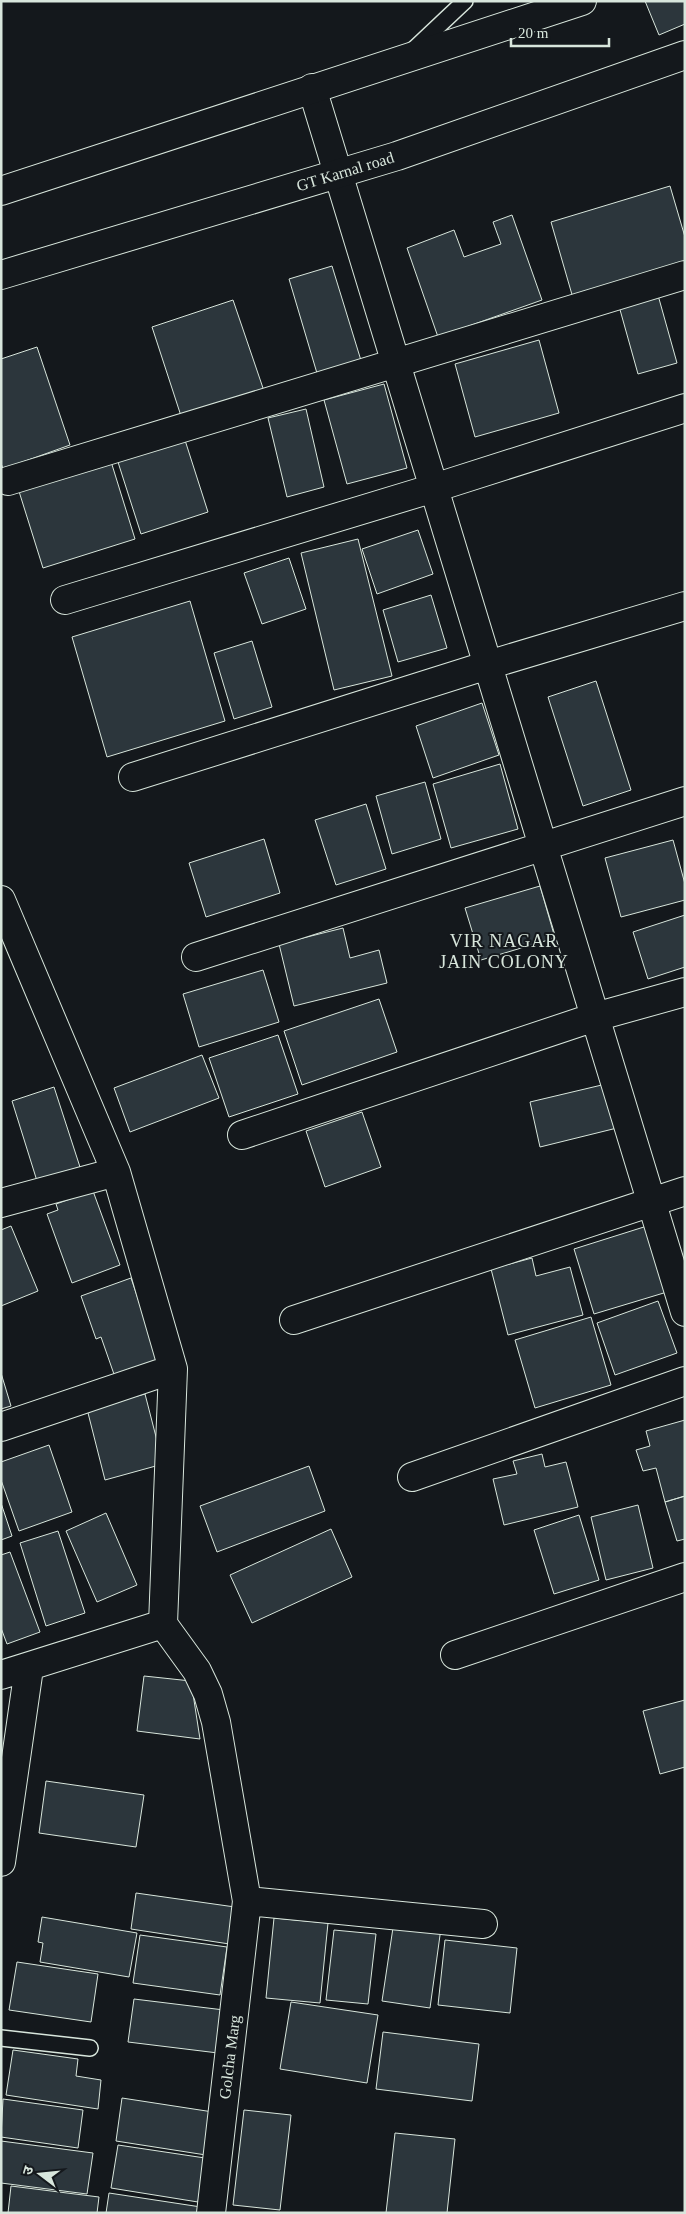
<svg xmlns="http://www.w3.org/2000/svg" width="686" height="2214" viewBox="0 0 686 2214" font-family="'Times New Roman','Noto Sans Devanagari',serif">
<style>
.building{fill:#2c363c;stroke:#d8e6dc}
.lines{fill:none;stroke-linecap:round;stroke-linejoin:round}
.service-casing{stroke:#d8e6dc;stroke-width:18}
.minor-casing{stroke:#d8e6dc;stroke-width:30}
.secondary-casing{stroke:#d8e6dc;stroke-width:30}
.service{stroke:#14181c;stroke-width:15}
.minor{stroke:#14181c;stroke-width:28}
.secondary{stroke:#14181c;stroke-width:28}
.labels{text-anchor:middle;stroke-width:4;stroke-linejoin:round;paint-order:stroke}
.street-label{font-size:16px;fill:#d8e6dc;stroke:#14181c}
.neighbourhood-label{font-size:18px;letter-spacing:1px;fill:#d8e6dc;stroke:#14181c}
</style>
<rect width="100%" height="100%" fill="#14181c"/>
<path class="building" d="M645 1H685V24L659 35Z
M670 186 685 237V272L575 305 551 222Z
M512 215 542 300 438 337 407 248 454 230 464 257 501 244 493 222Z
M332 266 363 367 319 380 289 279Z
M656 288 677 363 638 374 617 299Z
M233 300 264 391 182 419 152 327Z
M539 340 559 413 475 437 455 364Z
M37 347 70 445 3 469 1 463V359Z
M384 384 407 468 347 484 324 400Z
M306 409 324 487 287 497 268 418Z
M184 437 208 512 141 534 117 459Z
M109 455 135 539 43 568 17 485Z
M418 530 433 574 377 594 362 549Z
M358 539 392 676 334 690 301 553Z
M289 558 306 609 262 624 244 573Z
M431 595 447 648 398 662 383 610Z
M190 601 225 721 107 757 72 637Z
M252 641 272 707 234 719 214 653Z
M596 681 631 790 583 806 548 697Z
M482 703 499 755 433 778 416 726Z
M500 764 518 829 451 848 433 784Z
M425 782 441 839 392 854 376 796Z
M366 804 386 869 336 885 315 820Z
M264 839 280 893 206 917 189 863Z
M673 840 685 884V900L621 917 605 858Z
M540 886 555 938 481 960 465 908Z
M685 915V967L648 979 633 932Z
M343 928 350 958 379 950 387 983 294 1006 279 944Z
M263 970 279 1022 199 1047 183 994Z
M379 999 397 1052 302 1085 284 1031Z
M278 1035 298 1094 229 1117 209 1058Z
M202 1055 219 1098 130 1132 114 1088Z
M606 1084 617 1128 540 1147 530 1102Z
M54 1087 80 1167 37 1181 12 1101Z
M362 1112 381 1167 325 1187 306 1131Z
M93 1191 120 1265 72 1283 47 1214 58 1210 56 1204Z
M11 1226 38 1291 1 1306V1230Z
M647 1226 667 1292 594 1314 574 1249Z
M532 1258 536 1276 570 1267 583 1315 508 1335 491 1269Z
M131 1278 160 1364 116 1380 101 1337 96 1339 81 1296Z
M658 1301 677 1353 615 1375 597 1323Z
M591 1317 611 1385 535 1408 515 1340Z
M1 1373 11 1406 1 1409Z
M145 1394 163 1464 105 1480 87 1409Z
M685 1420V1496L665 1502 656 1468 643 1471 636 1450 650 1446 646 1431Z
M49 1445 72 1512 19 1531 1 1480V1462Z
M542 1454 545 1467 566 1462 578 1507 504 1525 493 1479 517 1474 513 1461Z
M309 1466 325 1511 217 1552 200 1506Z
M685 1496V1539L677 1541 665 1502Z
M1 1503 12 1536 1 1540Z
M638 1505 653 1568 606 1580 591 1517Z
M106 1513 137 1585 97 1602 66 1531Z
M579 1515 599 1580 554 1594 534 1530Z
M331 1529 352 1577 252 1623 230 1575Z
M58 1531 85 1613 46 1626 20 1543Z
M10 1552 40 1632 7 1644 1 1628V1555Z
M144 1676 191 1681 200 1739 137 1731Z
M685 1700V1767L660 1774 643 1711Z
M46 1781 144 1795 136 1847 39 1833Z
M136 1893 242 1908 236 1945 131 1929Z
M42 1917 137 1933 129 1977 40 1962 43 1943 38 1942Z
M274 1918 328 1923 320 2003 266 1998Z
M394 1921 441 1928 430 2008 382 2001Z
M334 1930 376 1934 368 2004 326 2000Z
M140 1935 227 1947 220 1995 133 1983Z
M445 1940 517 1948 510 2013 438 2005Z
M17 1962 98 1974 91 2022 9 2010Z
M134 1999 224 2010 218 2053 128 2042Z
M291 2002 378 2015 367 2083 280 2069Z
M383 2032 479 2044 472 2101 376 2089Z
M13 2050 78 2059 76 2076 101 2080 98 2109 6 2095Z
M122 2098 213 2112 206 2155 116 2141Z
M3 2099 83 2110 78 2148 1 2137Z
M244 2110 291 2115 280 2210 233 2205Z
M395 2133 455 2139 447 2213H386Z
M1 2141 93 2153 87 2194 1 2183Z
M118 2145 205 2158 198 2202 111 2188Z
M11 2186 99 2197 97 2213H8Z
M109 2193 201 2207 200 2213H106Z"/>
<g class="lines">
<defs>
<path id="service" d="M413 50 465 1
M1 2038 90 2048"/>
<path id="minor" d="M312 88 685 1312
M8 481 685 275
M65 600 434 488 685 408
M133 777 488 665 685 606
M1 900 116 1172
M196 957 685 801
M242 1135 595 1017 685 992
M1 1203 116 1172 173 1369
M294 1320 685 1191
M1 1427 173 1369 163 1624 197 1671 208 1694 216 1722 247 1901 211 2213
M412 1477 685 1381
M455 1655 685 1577
M1 1675 163 1624
M1 1862 29 1668
M247 1901 483 1924"/>
<path id="secondary" d="M1 191 582 1
M1 275 397 156 685 55"/>
</defs>
<use href="#service" class="service-casing"/>
<use href="#minor" class="minor-casing"/>
<use href="#secondary" class="secondary-casing"/>
<use href="#service" class="service"/>
<use href="#minor" class="minor"/>
<use href="#secondary" class="secondary"/>
</g>
<g class="labels">
<g class="street-label">
<text transform="translate(345 171) rotate(-17)" y="6">GT Karnal road</text>
<text transform="translate(229 2057) rotate(-83)" y="6">Golcha Marg</text>
</g>
<g class="neighbourhood-label">
<text x="504" y="947">VIR NAGAR<tspan x="504" dy="21">JAIN COLONY</tspan></text>
</g>
</g>
<rect width="686" height="2214" fill="none" stroke="#d8e6dc" stroke-width="5"/>
<g transform="translate(40 2174) rotate(286)" stroke="#14181c" stroke-width="4" paint-order="stroke">
<path d="M0-4L9 19L0 12L-9 19Z" fill="#d8e6dc"/>
<text y="-8" font-size="14" font-weight="bold" text-anchor="middle" fill="#d8e6dc">उ</text>
</g>
<path d="M511 38v8h98v-8" fill="none" stroke="#d8e6dc" stroke-width="2.5"/>
<text x="518" y="38" font-size="15" fill="#d8e6dc" stroke="#14181c" stroke-width="4" paint-order="stroke">20 m</text>
</svg>
